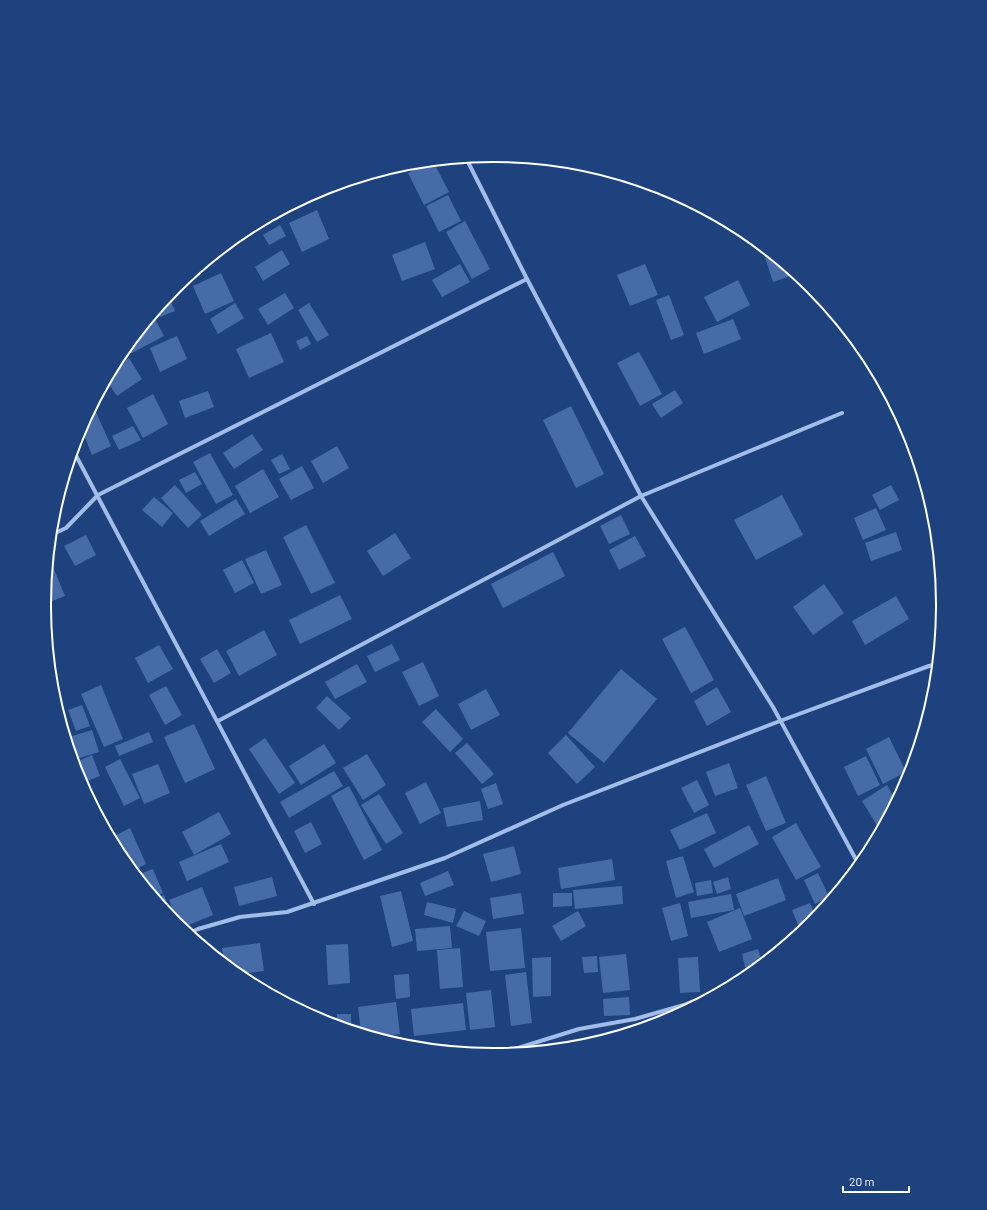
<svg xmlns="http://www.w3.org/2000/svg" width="987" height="1210" viewBox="0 0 987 1210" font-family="Barlow,sans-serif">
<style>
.building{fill:#466ca8}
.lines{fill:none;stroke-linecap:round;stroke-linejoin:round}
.minor{stroke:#a1bde8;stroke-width:4}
.rim{fill:none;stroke:#fff;stroke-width:2}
</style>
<rect width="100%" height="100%" fill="#1e427e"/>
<path class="building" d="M433 161 449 192 424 205 408 173 430 162Z
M425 162 407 171 404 165 406 164Z
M448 195 461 221 439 232 426 206Z
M317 210 329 239 302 252 289 223Z
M465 221 490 269 472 279 446 232Z
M280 225 286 236 269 245 263 235Z
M425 242 435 269 402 281 392 255Z
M761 245 796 274 773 282Z
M282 250 290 264 263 281 255 267Z
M460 264 470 282 442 297 432 280Z
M645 264 658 295 630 306 617 275Z
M221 273 234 301 205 314 193 286Z
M738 280 750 305 717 322 704 297Z
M285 293 294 308 268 325 258 309Z
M669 295 684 335 671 340 656 300Z
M168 296 175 311 160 317 157 310Z
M235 303 244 318 218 334 210 319Z
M309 303 329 335 317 342 298 310Z
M154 317 164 336 128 355 125 349 148 320Z
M733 319 741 339 704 354 696 333Z
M271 333 284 362 249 378 236 349Z
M177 336 187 359 160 372 150 348Z
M307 336 311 344 300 350 296 341Z
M639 352 662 394 640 406 617 363Z
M129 358 142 379 117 396 106 380 112 370Z
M675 390 683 403 661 418 652 404Z
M208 391 214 407 185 418 179 401Z
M153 394 168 424 143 438 127 408Z
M571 406 604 474 576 488 543 420Z
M96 412 111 446 92 455 81 428 87 416Z
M133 426 141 440 119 450 112 436Z
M252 434 263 450 234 469 223 453Z
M337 446 349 468 323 483 311 461Z
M210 453 233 495 216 504 193 462Z
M282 454 290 469 279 474 271 460Z
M302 466 314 488 291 500 279 479Z
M263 469 279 497 250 513 235 486Z
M195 472 202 484 186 493 179 480Z
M175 485 202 515 188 528 161 498Z
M891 485 899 500 880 510 872 495Z
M782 495 803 535 756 560 734 520Z
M154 497 173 513 162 527 142 510Z
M236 499 245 514 209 536 200 521Z
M876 508 886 530 863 540 854 518Z
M621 515 630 534 609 544 600 526Z
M306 525 335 583 311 594 283 537Z
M896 532 902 550 871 561 865 543Z
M395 533 411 558 383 576 367 551Z
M86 535 96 555 75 566 64 546Z
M635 536 646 556 619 570 609 550Z
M266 550 282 585 261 594 245 559Z
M553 552 565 576 503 608 491 584Z
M242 560 254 583 235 593 223 570Z
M51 562 65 596 45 604 48 563Z
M824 584 844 613 813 635 793 607Z
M340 595 352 619 300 644 289 620Z
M896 596 909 619 865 645 852 621Z
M685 627 714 680 691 693 662 639Z
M264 630 277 655 239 676 226 651Z
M392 644 400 660 375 672 367 656Z
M159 645 173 669 148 683 135 658Z
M217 649 231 673 214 683 200 659Z
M423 662 439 696 419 706 402 672Z
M357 664 367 682 335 699 325 682Z
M621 669 657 699 604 763 568 733Z
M101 685 123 739 104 747 81 694Z
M166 686 182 715 165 725 149 695Z
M717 687 731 712 707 726 694 701Z
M486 689 500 715 471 730 458 704Z
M327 696 351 718 339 730 316 708Z
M82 705 90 726 76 731 68 710Z
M436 709 463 739 450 752 422 722Z
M194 724 215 769 185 783 164 737Z
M92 730 99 752 73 760 66 738Z
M149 732 153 742 119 756 115 746Z
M566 735 595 767 577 784 548 753Z
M889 737 906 772 883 784 866 749Z
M265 738 295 783 279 794 249 749Z
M467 743 494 774 482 784 455 753Z
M324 744 336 763 301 785 289 766Z
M367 754 386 785 363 800 343 768Z
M92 755 100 776 82 783 74 763Z
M866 756 880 785 858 796 844 767Z
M120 759 140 798 124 806 105 767Z
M729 763 738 788 715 796 706 772Z
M158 764 170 793 144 804 132 774Z
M334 771 343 786 289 818 280 802Z
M766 776 786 823 766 831 746 785Z
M697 780 709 805 694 813 681 788Z
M426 782 441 813 420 824 405 793Z
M496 783 503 804 488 809 481 789Z
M887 785 896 801 884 823 878 827 862 801Z
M349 786 382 850 364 860 331 796Z
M379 794 403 833 386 844 361 805Z
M480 801 483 820 447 827 443 808Z
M219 812 231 834 194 855 182 832Z
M707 813 716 833 680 850 670 830Z
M311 822 322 844 305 853 294 831Z
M796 823 821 867 796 880 772 837Z
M749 825 759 844 714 868 704 849Z
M130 828 146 864 133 871 120 855 111 838Z
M221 844 229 862 187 881 179 862Z
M514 846 521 874 491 882 483 854Z
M683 856 694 892 676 898 666 861Z
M612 859 615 880 561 889 558 868Z
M153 869 163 893 154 897 137 875Z
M448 871 454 885 425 896 420 883Z
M818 873 829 897 815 904 804 880Z
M272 877 277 896 239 906 234 887Z
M728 877 731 889 717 894 713 882Z
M778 878 786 900 744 916 736 894Z
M711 880 713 893 697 896 695 883Z
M622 886 623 904 575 909 573 890Z
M202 887 213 915 181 928 179 925 169 900Z
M401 891 413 941 392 947 380 896Z
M521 893 524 914 493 919 490 898Z
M553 893H572V906L553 907Z
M731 894 734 910 691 918 688 902Z
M164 895 174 920V921L156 898Z
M427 902 456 909 453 923 424 915Z
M828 902 819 914 816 908Z
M680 903 688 936 671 941 662 908Z
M810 903 816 917 801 932 792 910Z
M740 908 752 939 719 952 707 922Z
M464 911 486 921 479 936 456 926Z
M578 911 586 926 561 941 552 926Z
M450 926 452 948 417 951 415 929Z
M521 928 525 968 490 971 486 932Z
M260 943 264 971 238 974 224 963 222 948Z
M348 944 350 983 328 985 326 945Z
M460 948 463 987 440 989 437 950Z
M758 949 762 963 747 974 742 954Z
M218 951 220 959 212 953Z
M626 954 630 990 603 993 599 957Z
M597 956 598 972 584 973 582 957Z
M551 957V996L533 997 532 958Z
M698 957 700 992 680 993 678 958Z
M526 972 532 1023 511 1026 505 975Z
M409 974 410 997 396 999 394 975Z
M491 990 495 1027 470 1030 466 993Z
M629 997 630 1015 604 1016 603 999Z
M396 1002 400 1034 378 1037 361 1032 358 1007Z
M463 1003 466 1030 414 1036 411 1009Z
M337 1014H351V1029L337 1025Z"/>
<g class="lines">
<path class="minor" d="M466 158 527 279 641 496 773 707 859 865
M73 450 314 904
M51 535 66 528 98 495 527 279
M218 721 641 496 842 413
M189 933 198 929 240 917 287 912 445 858 563 805 780 721 929 666 937 664
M482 1053 508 1051 579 1029 635 1019 684 1005 730 986"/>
</g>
<path d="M0 0H987V1210H0ZM493 162H494A442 442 0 0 1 936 604V606A442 442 0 0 1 494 1048H493A442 442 0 0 1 51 606V604A442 442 0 0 1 493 162Z" fill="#1e427e" fill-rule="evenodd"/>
<path class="rim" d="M493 162H494A442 442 0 0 1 936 604V606A442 442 0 0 1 494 1048H493A442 442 0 0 1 51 606V604A442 442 0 0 1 493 162Z"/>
<path d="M843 1186v6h66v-6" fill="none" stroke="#ffffff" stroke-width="2"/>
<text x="849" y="1186" font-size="12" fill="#ffffff" stroke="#1e427e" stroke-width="3" paint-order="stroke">20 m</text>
</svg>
